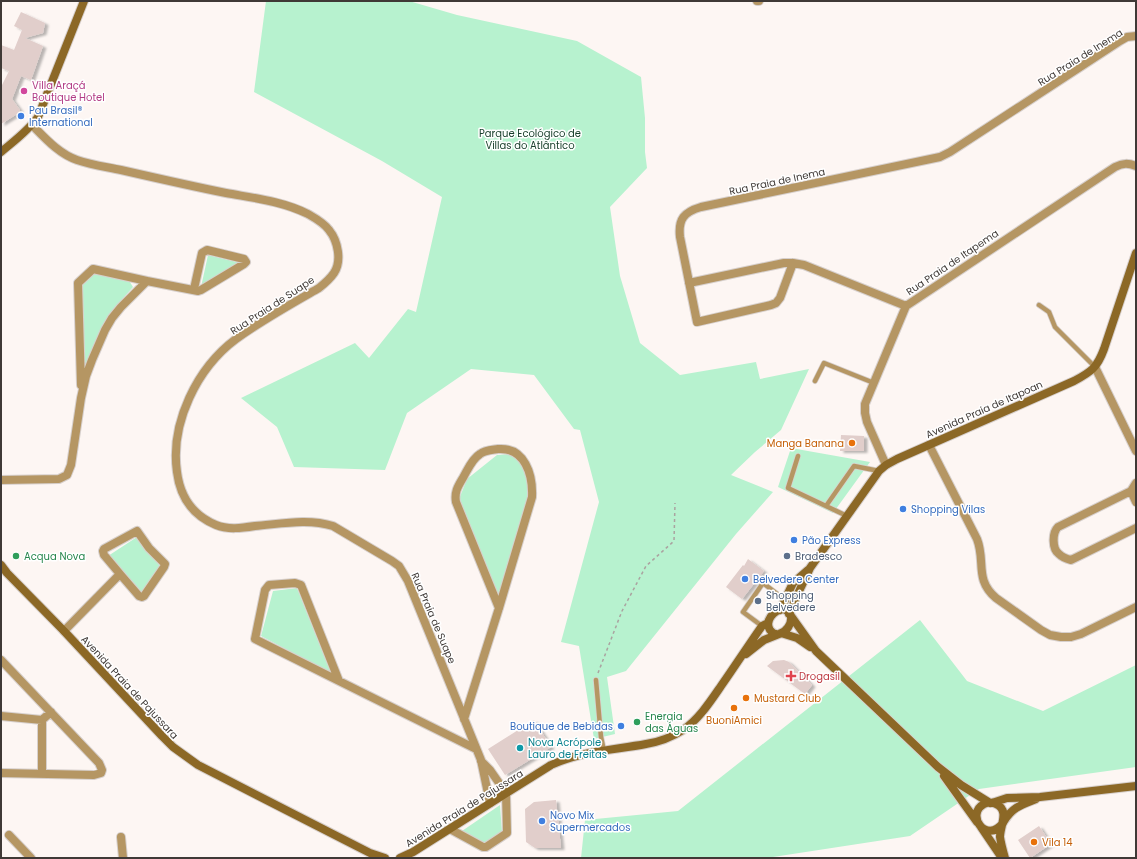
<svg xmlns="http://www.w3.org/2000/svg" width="1137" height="859" viewBox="0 0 1137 859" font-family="Poppins,sans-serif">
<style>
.green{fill:#b7f2cf}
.building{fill:#e1cecb;filter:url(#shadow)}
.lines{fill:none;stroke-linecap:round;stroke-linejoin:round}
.lane-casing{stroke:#d7d0cd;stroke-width:6}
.street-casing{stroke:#d7d0cd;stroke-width:10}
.secondary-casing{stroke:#d7d0cd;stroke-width:10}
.path{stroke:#aaa3a0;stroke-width:1.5;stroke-dasharray:3 3;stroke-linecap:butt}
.lane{stroke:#b59663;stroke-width:4.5}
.street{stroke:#b59663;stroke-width:8}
.secondary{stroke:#8c6826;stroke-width:8}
.hotel-dot{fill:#d1479c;stroke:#fff;stroke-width:1.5}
.shop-dot{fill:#3f7fe0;stroke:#fff;stroke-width:1.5}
.food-dot{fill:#e8710a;stroke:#fff;stroke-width:1.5}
.leisure-dot{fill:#2e9e5b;stroke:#fff;stroke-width:1.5}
.service-dot{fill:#5c6f8a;stroke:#fff;stroke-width:1.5}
.health-dot{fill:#e0444e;stroke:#fff;stroke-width:1.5}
.culture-dot{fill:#0f9aa8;stroke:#fff;stroke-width:1.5}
.labels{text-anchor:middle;stroke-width:3;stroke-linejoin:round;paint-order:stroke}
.street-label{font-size:10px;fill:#3f3936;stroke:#fff}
.hotel-label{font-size:10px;fill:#b23c85;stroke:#fff;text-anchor:start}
.shop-label{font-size:10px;fill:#366cbe;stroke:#fff;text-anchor:start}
.park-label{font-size:10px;fill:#19402c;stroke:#fff}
.food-label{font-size:10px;fill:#c56008;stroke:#fff;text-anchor:start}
.leisure-label{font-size:10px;fill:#27864d;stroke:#fff;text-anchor:start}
.service-label{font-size:10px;fill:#4e5e75;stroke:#fff;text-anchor:start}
.health-label{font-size:10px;fill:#be3a42;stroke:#fff;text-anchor:start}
.culture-label{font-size:10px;fill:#0d838f;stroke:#fff;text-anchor:start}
</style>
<defs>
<filter id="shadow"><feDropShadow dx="3.5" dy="2" stdDeviation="1" flood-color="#0004"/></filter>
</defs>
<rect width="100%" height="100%" fill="#fdf6f3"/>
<path class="green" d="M266 1H409L457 15 577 41 641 77 645 118V152L647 168 610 207 620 276 640 343 680 375 756 362 760 379 809 369 781 430 755 452 731 475 773 492 736 534 626 671 607 677 615 734 594 739 579 646 561 642 599 502 580 430 574 429 534 375 471 369 407 413 385 470 294 467 277 427 241 398 355 343 369 358 408 309 416 312 442 197 382 161 254 92Z
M208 255 241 263 201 287Z
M94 271 128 279 133 287 111 312 85 372 82 353 80 287Z
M791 448 870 462 833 513 778 487Z
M511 454 521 461 528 482V498L499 598 459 499 467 479 497 455Z
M137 537 160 566 141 593 108 556Z
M297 588 331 673 261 636 273 591Z
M920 620 967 681 1043 711 1136 665V767L979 789 910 836 773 857 772 858H581L585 820 678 811Z
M500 805 502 832 485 843 462 831Z"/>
<path class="building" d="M21 12 45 23 43 33 25 38 43 46 31 80 21 76 12 99 20 110 17 114 1 124V87L9 71 1 68V45L14 50 22 30 14 26Z
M841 435 864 436V451H840Z
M748 559 764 571 742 599 726 587 743 565 744 566Z
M784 660 789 662 812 685 805 694 767 666 773 661Z
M534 720 551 747 505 775 488 749Z
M556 800 561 848H535L526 842 525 809 534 802Z
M1039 826 1051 844 1030 858 1018 840Z"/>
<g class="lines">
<defs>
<path id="lane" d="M1039 305 1049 312 1055 327 1095 367
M815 381 824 363 874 383
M798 456 788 488 847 516
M826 506 854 466 879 471
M762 626 743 612 763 583 785 600
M596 680 601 737 604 751"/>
<path id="street" d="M757 1H759
M32 125C45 138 59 154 77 160 91 165 107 167 121 170 156 178 191 186 226 193 253 198 282 201 308 214 315 218 324 223 329 230 338 241 342 261 334 273 330 279 324 284 319 288 291 304 262 320 236 339 197 368 170 423 177 472 180 496 192 515 216 525 228 530 242 528 255 526 280 524 308 518 333 526L392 561 399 566 408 581 481 760 490 803
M793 263 780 298 776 303 771 305 697 322 680 237C678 219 684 212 701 207L940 157 950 152 1120 41 1127 37 1136 36
M689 283 784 263H793L804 265 906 306
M1095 367 1136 451
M81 385 78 283 93 269 147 281
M929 445 977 539C986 562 974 579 996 598L1041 630 1050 635 1061 637H1071L1081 634 1136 607
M886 465 867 422 865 413V404L906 306 1115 167C1123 163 1128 163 1136 166
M1 480 59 479 67 475 71 465 81 398 86 376 92 360 105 330 112 318 121 307 147 281 198 291 201 290 244 264 246 262 244 259 207 250 202 253 194 289
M1136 483 1131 491 1058 527C1052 533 1052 549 1059 554 1062 557 1067 559 1071 560L1136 528
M1131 491 1136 502
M64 631 120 574 139 596 142 597 144 596 164 567 165 564 149 548 137 531 104 549 103 551 104 555 120 574
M1 660 99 763 102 770 101 773 94 775 1 773
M339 681 255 639 265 590 269 585 295 583 301 585 339 681 476 749
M1 716 42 720
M464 719 499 608 532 497C533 475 525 447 498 449 491 450 485 450 480 454 472 459 468 469 464 476 459 485 454 491 456 502L499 608
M42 774V720L51 712
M450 829 483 847H486L507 833 506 793 490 770 481 761
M9 835 31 858
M121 837 123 858"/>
<path id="secondary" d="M1 152C14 141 28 131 38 117L84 1
M1 565 7 573 64 631 162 736 173 747 198 765 370 853 385 858
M783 609C803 615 781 645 770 630 764 621 774 610 783 609Z
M780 610 793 583 808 570
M789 614 801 587 810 568 879 471 886 465 897 459 1074 381C1091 372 1097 368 1104 349L1136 253
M791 616 816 651 938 767 961 785 990 803
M781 633 797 638 810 647
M746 654 764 640 779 634
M944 776 977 822
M992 803 1007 798 1040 797 1136 786
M1004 821C1013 807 1021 805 1036 799
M1003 823C986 845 965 814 984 804 988 802 992 802 996 804 1010 810 1000 826 1000 837 1001 844 1003 851 1005 858
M981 827 1002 858
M400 858 413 852 551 765C581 751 614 750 646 744 659 742 672 737 683 730 699 719 710 702 721 686 735 666 748 646 762 626L768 623"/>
</defs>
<use href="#lane" class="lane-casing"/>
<use href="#street" class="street-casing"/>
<use href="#secondary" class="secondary-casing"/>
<path class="path" d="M598 673 622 611 646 566 674 541 675 503"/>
<use href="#lane" class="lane"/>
<use href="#street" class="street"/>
<use href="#secondary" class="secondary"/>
</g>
<circle class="hotel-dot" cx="24" cy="91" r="4"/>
<g class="shop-dot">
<circle cx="21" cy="116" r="4"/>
<circle cx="903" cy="509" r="4"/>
<circle cx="794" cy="540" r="4"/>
<circle cx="745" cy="579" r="4"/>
<circle cx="621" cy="726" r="4"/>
<circle cx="542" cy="821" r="4"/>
</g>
<g class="food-dot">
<circle cx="852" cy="443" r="4"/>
<circle cx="746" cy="698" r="4"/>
<circle cx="734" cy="708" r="4"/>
<circle cx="1034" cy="842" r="4"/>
</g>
<g class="leisure-dot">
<circle cx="16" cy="556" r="4"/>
<circle cx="637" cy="722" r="4"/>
</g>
<g class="service-dot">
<circle cx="787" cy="556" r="4"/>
<circle cx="758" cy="601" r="4"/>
</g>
<path class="health-dot" d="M789 670h4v4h4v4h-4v4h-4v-4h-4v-4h4z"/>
<circle class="culture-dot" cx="520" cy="748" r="4"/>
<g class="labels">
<g class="street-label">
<text transform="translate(1080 57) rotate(-32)" y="4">Rua Praia de Inema</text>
<text transform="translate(777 181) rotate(-12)" y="4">Rua Praia de Inema</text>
<text transform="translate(952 262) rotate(-34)" y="4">Rua Praia de Itapema</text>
<text transform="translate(272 305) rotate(-33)" y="4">Rua Praia de Suape</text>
<text transform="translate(984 409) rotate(-24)" y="4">Avenida Praia de Itapoan</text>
<text transform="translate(434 618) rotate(67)" y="4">Rua Praia de Suape</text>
<text transform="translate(130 687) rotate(47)" y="4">Avenida Praia de Pajussara</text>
<text transform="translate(464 808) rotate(-32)" y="4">Avenida Praia de Pajussara</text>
</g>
<g class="hotel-label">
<text x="32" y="89">Villa Araçá<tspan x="32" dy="12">Boutique Hotel</tspan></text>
</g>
<g class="shop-label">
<text x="29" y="114">Pau Brasil®<tspan x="29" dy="12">International</tspan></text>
<text x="911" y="513">Shopping Vilas</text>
<text x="802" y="544">Pão Express</text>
<text x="753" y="583">Belvedere Center</text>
<text x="613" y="730" text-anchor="end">Boutique de Bebidas</text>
<text x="550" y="819">Novo Mix<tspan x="550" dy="12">Supermercados</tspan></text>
</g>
<g class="park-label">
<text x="530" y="137">Parque Ecológico de<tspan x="530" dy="12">Villas do Atlântico</tspan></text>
</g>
<g class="food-label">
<text x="844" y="447" text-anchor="end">Manga Banana</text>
<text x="754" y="702">Mustard Club</text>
<text x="734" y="724" text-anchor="middle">BuoniAmici</text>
<text x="1042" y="846">Vila 14</text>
</g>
<g class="leisure-label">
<text x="24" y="560">Acqua Nova</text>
<text x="645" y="720">Energia<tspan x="645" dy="12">das Águas</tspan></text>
</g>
<g class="service-label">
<text x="795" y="560">Bradesco</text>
<text x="766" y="599">Shopping<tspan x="766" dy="12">Belvedere</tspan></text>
</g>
<g class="health-label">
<text x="799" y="680">Drogasil</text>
</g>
<g class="culture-label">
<text x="528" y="746">Nova Acrópole<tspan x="528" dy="12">Lauro de Freitas</tspan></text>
</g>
</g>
<rect width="1137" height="859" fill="none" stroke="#3f3936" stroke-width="4"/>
</svg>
